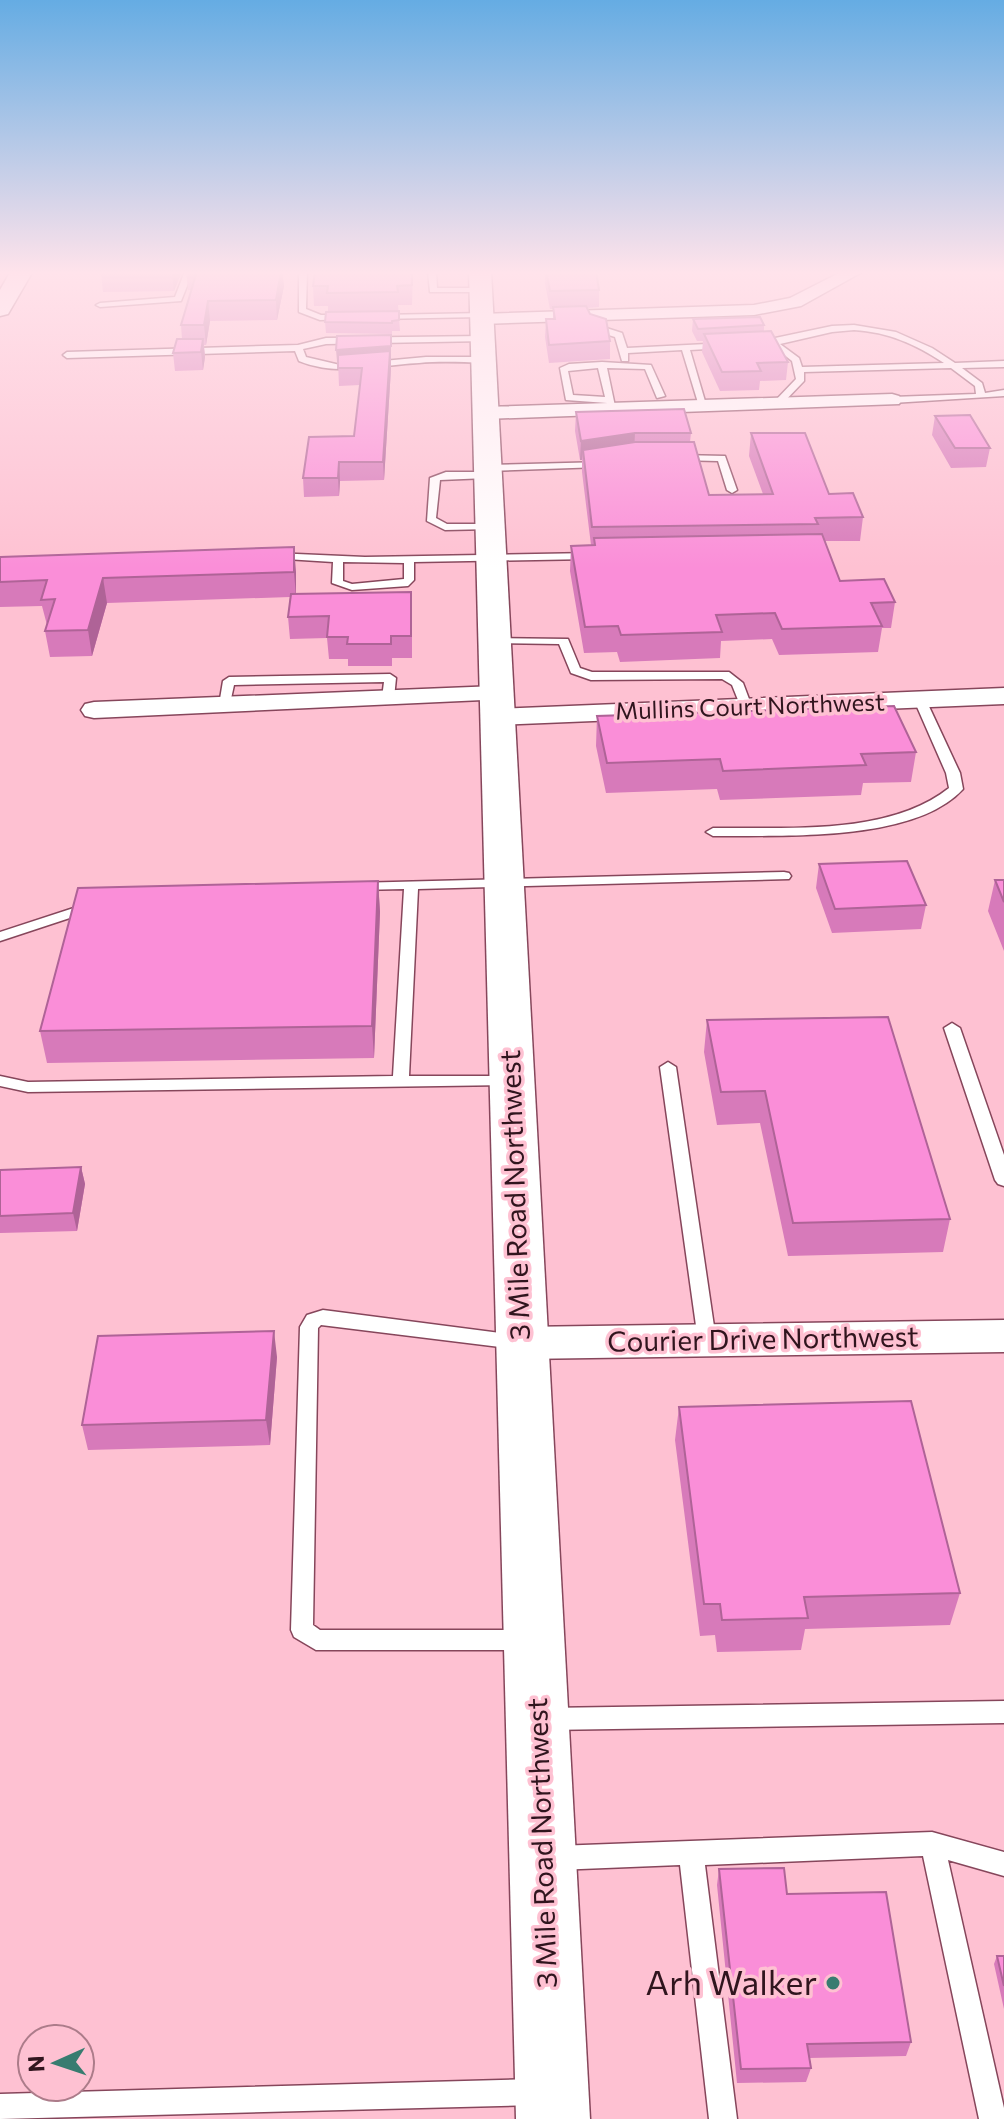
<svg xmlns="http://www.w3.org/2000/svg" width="1004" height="2119" viewBox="0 0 1004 2119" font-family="Commissioner,sans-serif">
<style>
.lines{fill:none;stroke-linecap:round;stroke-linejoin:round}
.service-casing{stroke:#86465b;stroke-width:3}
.minor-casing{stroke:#86465b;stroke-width:3}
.secondary-casing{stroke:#86465b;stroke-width:3}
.motorway-casing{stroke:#86465b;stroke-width:3}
.service{fill:#fff;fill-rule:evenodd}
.minor{fill:#fff;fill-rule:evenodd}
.secondary{fill:#fff;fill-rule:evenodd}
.motorway{fill:#fff;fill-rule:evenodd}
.wall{fill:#d77aba}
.shaded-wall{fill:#af6397}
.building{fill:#fa8ed8;stroke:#af6397;stroke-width:2}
.poi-dot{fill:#387c70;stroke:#fec1d2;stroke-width:3}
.labels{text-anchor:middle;stroke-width:7;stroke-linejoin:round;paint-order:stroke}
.far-street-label{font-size:24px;fill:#30151e;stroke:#fec1d2}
.street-label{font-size:28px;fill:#30151e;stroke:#fec1d2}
.near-poi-label{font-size:34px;fill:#30151e;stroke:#fec1d2;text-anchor:end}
</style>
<rect width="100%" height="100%" fill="#fec1d2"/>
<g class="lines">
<defs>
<path id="service" d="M185 271H193L181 301 100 307 96 305 100 303 175 297Z
M299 271H307L306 309 321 315H348L351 319 320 320 299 312Z
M428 271H436L437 288H481L485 290 481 292H430Z
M484 313 481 317 379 319 375 317 379 315Z
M589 321H595L597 325 622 333 627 348 727 343V347L724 348 690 350 707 408 699 406 682 350 628 353V361H622L615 337 590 329Z
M854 325 896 332 932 348 955 363 1004 361V367L962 368 982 383 985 393 1004 390V396L892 403 887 400 892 397 976 394 975 386 951 368 804 372V381L780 406H774V402L796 379 792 361 772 345 759 347 755 344 756 342 832 326ZM854 330C888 332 915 344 944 363L802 367 799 358 780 344 832 332Z
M482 336 486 339 485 341 326 344 303 349 306 357 340 365 426 357H483L487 360 483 363C462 362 440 361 419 363 378 365 339 377 299 361L295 351 67 358 63 355 67 352 298 345 326 338Z
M602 362 651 365 665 396 657 398 645 369 607 368 616 411H610L607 403 566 400 560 368 569 364ZM598 368 605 397 573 395 568 371Z
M680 455 725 456 737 490 732 493 727 490 718 461 677 460V456Z
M604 462V466L601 467 487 471 482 468 487 465Z
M446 472H487L492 475 487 478 440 480 436 518 447 524H489L493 525V529L445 530 427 521 430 478Z
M274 553 365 557 591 553 596 556 591 559 414 562V580L408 586 352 590 332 583 333 562 270 558 269 556ZM343 562 404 563V579L352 584 343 581Z
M494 638 568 639 580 668 592 672H729L743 683 752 707 750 710H742L732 685 722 679 591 680 571 673 559 644 490 643V639Z
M390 674 396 678 394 698 388 702 382 698 384 682 234 685 229 708 225 709 219 705 223 681 229 677Z
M920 696 926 700 960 773 963 789C914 843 781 835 713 836L706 832 713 828C787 827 889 836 949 788L946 773 914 700Z
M784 872 789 873 791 876 789 879 418 889 409 1076H514L516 1080 508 1085 28 1092 0 1086V1076L28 1082 393 1076 404 889 359 890 354 889 352 886 354 883Z
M89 903 96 907 94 910 0 941V932Z
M952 1023 960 1028 1004 1155V1186L998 1184 995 1180 944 1028Z
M668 1062 676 1067 716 1340 714 1345 707 1347 700 1345 698 1340 660 1067Z
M323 1310 516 1335 523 1337 525 1342 523 1347 516 1349 321 1325 318 1328 313 1625 320 1630H524L532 1633 535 1640 532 1647 524 1650H316L294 1637 291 1630 300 1327 307 1315Z
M1004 1701V1723L546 1730 538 1727 535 1719 538 1711 546 1708Z
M932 1832 1004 1852V1876L948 1860 1004 2108V2119H979L923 1856 705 1865 737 2119H709L680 1865 556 1870 547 1867 544 1858 547 1849 556 1846Z
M534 2079 543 2083 547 2092 543 2101 534 2105 0 2119V2094Z"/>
<path id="minor" d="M843 271H864L801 306 754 315 481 324 472 319 481 314 754 305 790 298Z
M892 394 899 396 902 400 899 404 485 419 475 413 485 407Z
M496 686 505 689 509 694 505 699 94 718 85 716 81 710 85 704 94 702Z
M1004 688V704L496 725 487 723 483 717 487 711 496 709Z
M1004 1320V1352L522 1359 508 1354 502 1343 508 1332 522 1327Z"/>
<path id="secondary" d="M469 271H491L590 2119H516Z"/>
<path id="motorway" d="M11 271H33L8 314 0 316V290Z"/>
</defs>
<use href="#service" class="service-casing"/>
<use href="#minor" class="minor-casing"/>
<use href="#secondary" class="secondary-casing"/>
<use href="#motorway" class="motorway-casing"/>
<use href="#service" class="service"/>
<use href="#minor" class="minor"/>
<use href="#secondary" class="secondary"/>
<use href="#motorway" class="motorway"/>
</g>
<path class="wall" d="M182 271 174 291 103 292 101 273Z
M186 271H282L284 286 277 320 210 321 206 345H204L205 357 203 370 175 371 173 353 182 339 181 325 191 290H188Z
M413 271 412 305H398L400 331H392V334L326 333 325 322 328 312V306H314L313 286Z
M545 271H596L599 290V307L587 308 590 314 610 341V359L549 363 545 337 546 319H553V309H550L545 284Z
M693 319 764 325V332L788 362 786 380 760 381 759 390 720 391 702 352 703 341H697L692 331Z
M391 335V369L384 480 340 481 339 496 304 497 303 478 354 436 360 385 339 386 338 361H337Z
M576 412 691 433 690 442 709 495 763 494 749 456 751 433 829 494 863 517 860 541H825L840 581 895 602 891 628H882L878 652 779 655 772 639 721 641 720 658 620 662 617 652 584 653 570 571 571 546 591 545 582 472V460H580L575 431Z
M935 416 990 448 986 467 951 468 932 435Z
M0 557 296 572V594L412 614V658H392V666H348V659H329L327 638 290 639 288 617 290 597 107 603 92 656 50 657 45 631 47 625 42 606 0 607Z
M597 716 916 752 911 782 863 783 861 795 720 800 717 789 606 793 596 746Z
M819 864 926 905 921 929 832 933 816 888Z
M995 880H1004V951L988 911Z
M378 881 380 912 374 1058 47 1063 40 1031Z
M707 1020 950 1219 943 1252 788 1256 760 1123 717 1125 704 1052Z
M81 1167 85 1184 77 1231 0 1233V1170Z
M277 1357 270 1445 88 1450 82 1425Z
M679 1407 960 1593 950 1625 805 1629 801 1650 717 1652 715 1635 700 1636 675 1440Z
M719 1869 787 1894 911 2042 906 2056 809 2058 811 2068 806 2082 737 2083 717 1885Z
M997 1956H1004V2009L994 1964Z"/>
<path class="shaded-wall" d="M182 271 174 291 172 272Z
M281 271H282L284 286 277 320 276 300Z
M208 301 210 321 206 345 204 325Z
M391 335V369L384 480 383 462 390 357 337 361 336 350Z
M203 339 205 357 203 370 201 352Z
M635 433 634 452 583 450 582 460H580L581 441Z
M339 462 340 481 339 496 338 478Z
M294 547 296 572V597L294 572Z
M103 578 107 603 92 656 88 630Z
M378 881 380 912 374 1058 372 1026Z
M81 1167 85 1184 77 1231 73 1213Z
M274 1331 277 1357 270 1445 266 1420Z"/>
<path class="building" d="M101 271H172L101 273Z
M197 271H281L276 300 208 301 204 325H181Z
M315 271H412V285L397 286 398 292 327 293 328 286H313Z
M546 271H596L599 290 550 291Z
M586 306 590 314 606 319 610 341 549 345 546 319H555L553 307Z
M399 311V320L392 321V323L325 322 326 312Z
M760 317 764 325 698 329 693 319Z
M771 331 788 362 757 363 761 371 722 372 704 334Z
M391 335V346L336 350 337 336Z
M177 339H203L201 352 173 353Z
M390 351 383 462H339L338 478H303L309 437 354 436 362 368H338V355Z
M684 409 691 433H635L581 441 576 412Z
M970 415 990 448H955L935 416Z
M751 433H805L829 494 853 493 863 517 815 518 818 524 592 527 583 450 635 442H694L709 495 773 494Z
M822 534 840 581 884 579 895 602 871 603 882 626 782 629 775 613 716 615 722 632 621 635 618 626 585 627 571 546 595 545 594 538Z
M294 547V572L103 578 88 630 45 631 55 599 41 600 47 580 0 582V557Z
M411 592V636H391V644H347L348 637H327L329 616 288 617 291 594Z
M894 706 916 752 861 754 866 765 723 771 720 759 607 763 597 716Z
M907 861 926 905 835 909 819 864Z
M995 880H1004V902Z
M378 881 372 1026 40 1031 78 888Z
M888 1017 950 1219 793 1223 765 1091 721 1092 707 1020Z
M81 1167 73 1213 0 1216V1170Z
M274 1331 266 1420 82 1425 98 1336Z
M911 1401 960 1593 804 1597 808 1618 722 1620 720 1604H704L679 1407Z
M784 1868 787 1894 886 1892 911 2042 807 2044 811 2068 741 2069 719 1869Z
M997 1956H1004V1986Z"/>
<linearGradient id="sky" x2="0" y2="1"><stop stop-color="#65ace3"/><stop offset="0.48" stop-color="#ffe3eb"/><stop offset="1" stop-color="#ffe3eb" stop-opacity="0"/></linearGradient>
<rect width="1004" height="568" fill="url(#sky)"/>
<circle class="poi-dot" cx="833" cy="1983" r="8"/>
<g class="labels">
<g class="far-street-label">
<text transform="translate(750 707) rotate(-2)" y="8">Mullins Court Northwest</text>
</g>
<g class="street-label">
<text transform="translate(515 1195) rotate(-92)" y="10">3 Mile Road Northwest</text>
<text transform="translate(763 1339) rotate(-1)" y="10">Courier Drive Northwest</text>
<text transform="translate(542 1843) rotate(-92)" y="10">3 Mile Road Northwest</text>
</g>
<g class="near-poi-label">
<text x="817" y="1995">Arh Walker</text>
</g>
</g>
<g transform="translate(56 2063) rotate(267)"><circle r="38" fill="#fec1d2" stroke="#ac7c8a" stroke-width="2"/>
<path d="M0-6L14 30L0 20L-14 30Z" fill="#387c70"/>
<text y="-12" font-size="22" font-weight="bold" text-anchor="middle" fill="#30151e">N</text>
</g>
</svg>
